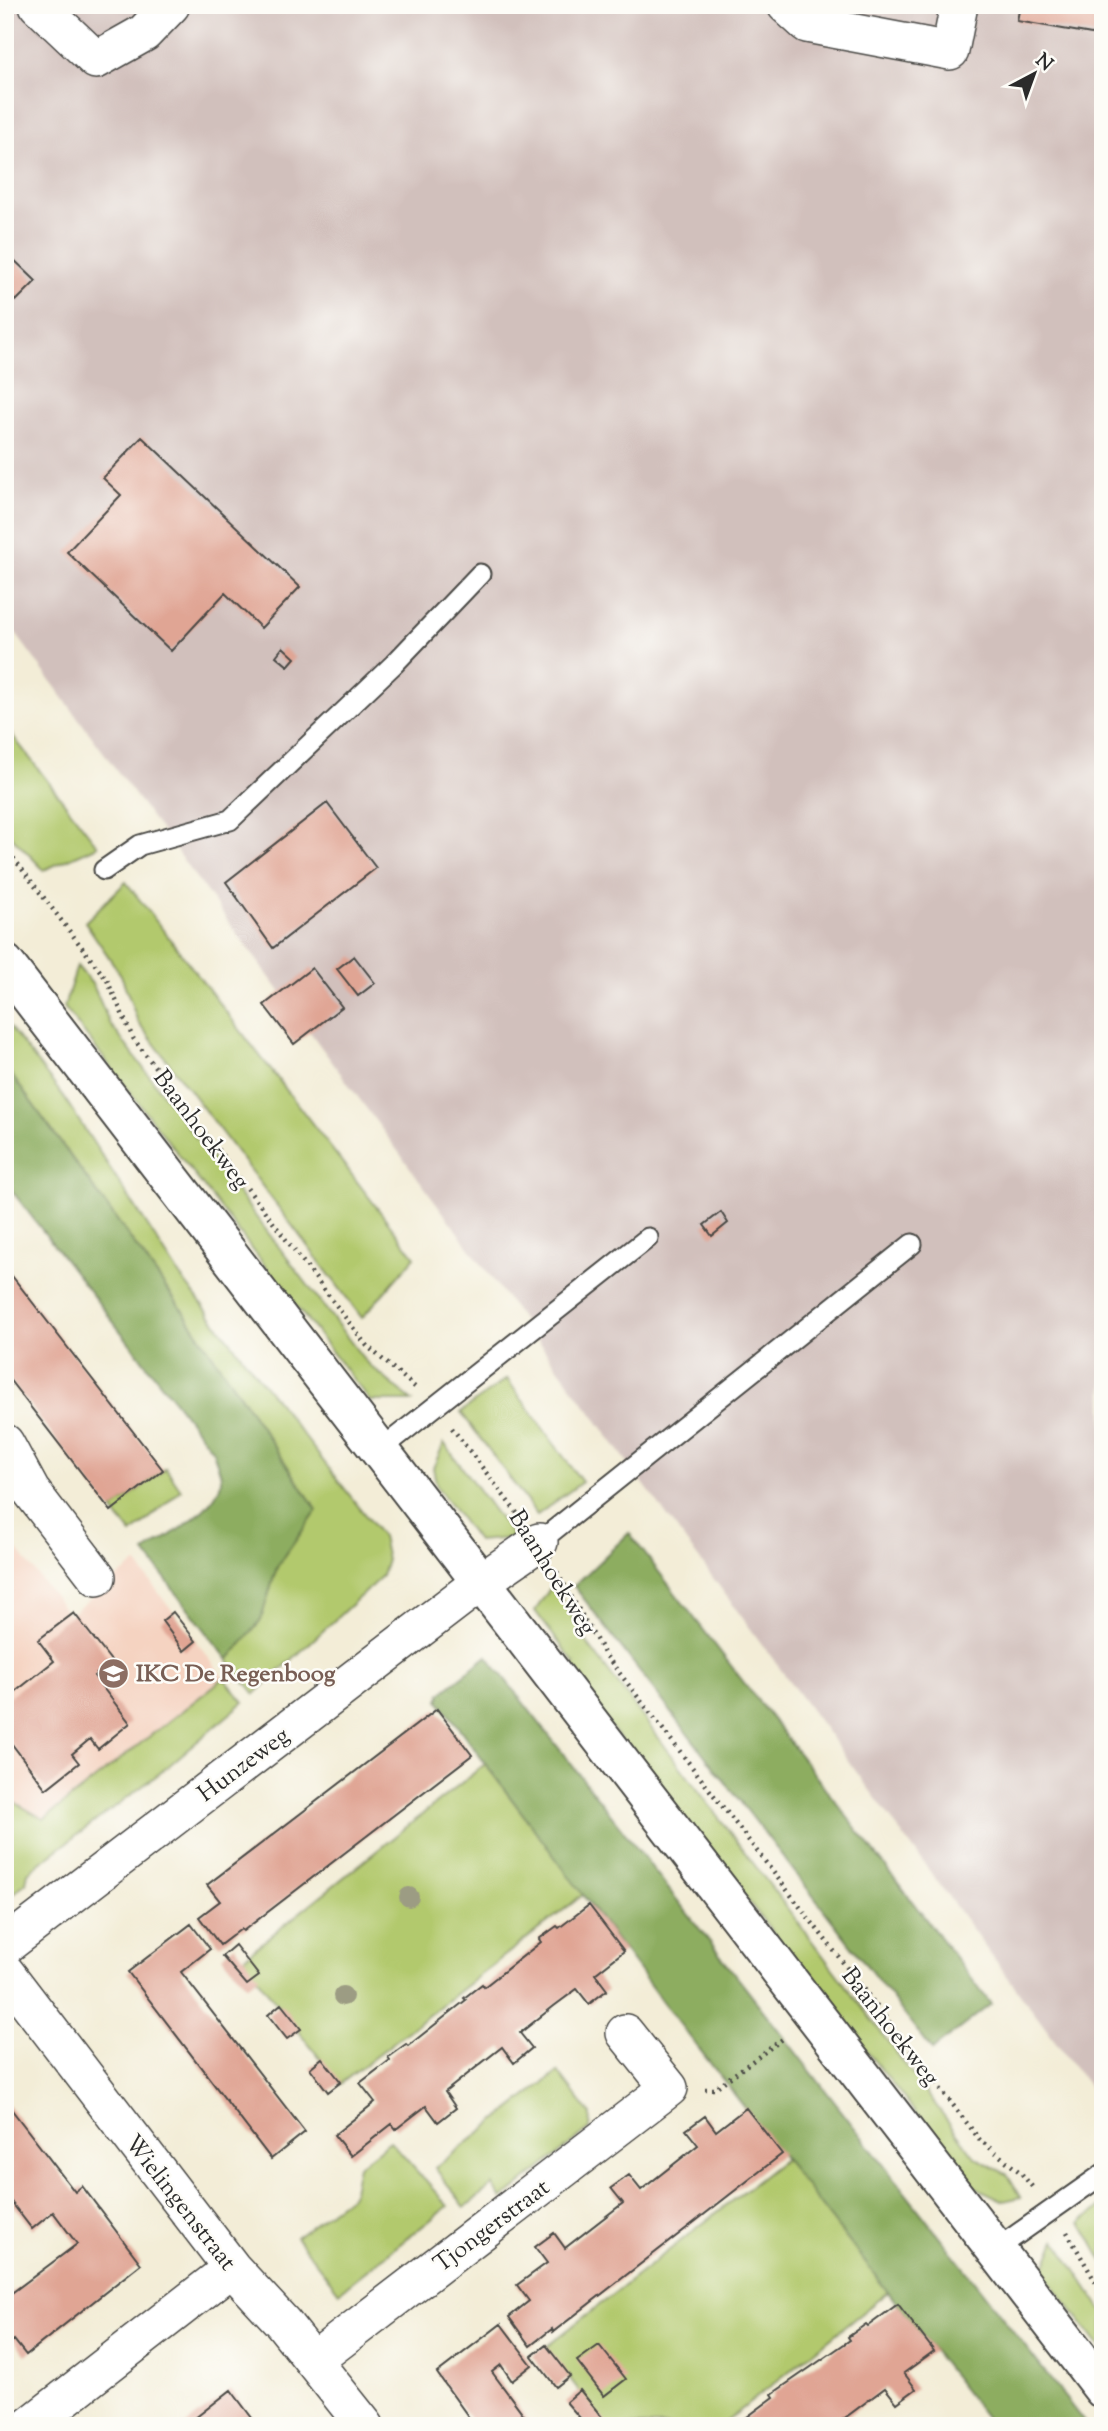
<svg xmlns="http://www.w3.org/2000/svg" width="1108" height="2431" viewBox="0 0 1108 2431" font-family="'Sorts Mill Goudy',serif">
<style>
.built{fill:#f5d3c1}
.industrial{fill:#d1c0bc}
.green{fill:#b2c96d;stroke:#6e7a4c;stroke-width:2}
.forest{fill:#8dad60;stroke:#5c6c46;stroke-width:2}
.building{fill:#e0a594}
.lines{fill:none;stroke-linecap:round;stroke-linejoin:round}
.lane-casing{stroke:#494845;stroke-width:23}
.street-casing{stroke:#494845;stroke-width:40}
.secondary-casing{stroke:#494845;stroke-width:42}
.path{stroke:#494845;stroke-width:4.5;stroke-dasharray:2 5;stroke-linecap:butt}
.lane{stroke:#fff;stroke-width:19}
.street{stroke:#fff;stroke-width:37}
.secondary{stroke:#fff;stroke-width:38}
.tree{fill:#9c9c83}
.labels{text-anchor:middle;stroke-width:5;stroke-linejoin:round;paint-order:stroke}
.street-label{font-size:24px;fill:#2b2b2b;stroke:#fdfcf7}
.education-label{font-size:24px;font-weight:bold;fill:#785e54;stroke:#fdfcf7;text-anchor:start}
</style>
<rect width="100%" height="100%" fill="#fdfcf7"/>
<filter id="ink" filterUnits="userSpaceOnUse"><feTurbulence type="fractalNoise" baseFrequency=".0143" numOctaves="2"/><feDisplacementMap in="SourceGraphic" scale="14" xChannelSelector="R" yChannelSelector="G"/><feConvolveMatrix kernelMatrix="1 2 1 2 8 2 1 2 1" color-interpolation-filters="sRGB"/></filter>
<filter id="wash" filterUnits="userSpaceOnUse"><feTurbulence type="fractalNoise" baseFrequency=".00686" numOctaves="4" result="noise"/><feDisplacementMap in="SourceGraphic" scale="28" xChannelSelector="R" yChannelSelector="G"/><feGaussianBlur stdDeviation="1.57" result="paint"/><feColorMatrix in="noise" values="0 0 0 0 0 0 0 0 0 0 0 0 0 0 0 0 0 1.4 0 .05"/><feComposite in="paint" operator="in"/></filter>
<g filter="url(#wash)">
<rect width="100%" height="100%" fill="#f3edd7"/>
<path class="built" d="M5 1534 69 1615 136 1563 224 1678 44 1819 5 1797Z"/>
<path class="industrial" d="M5 5H1103V2106L5 619Z"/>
<path class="green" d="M5 726 98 846 44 870 5 830Z
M126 882 415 1257 362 1318 138 1022 121 975 85 922Z
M77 966 93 985 110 1024 366 1362 412 1401H370L64 1007Z
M5 1021 63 1096 180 1276 382 1537 387 1560 382 1576 255 1694 228 1660 260 1622 277 1567 317 1510 185 1314 5 1066Z
M507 1379 582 1482 537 1515 461 1412Z
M444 1443 514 1538 477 1541 437 1487 433 1468Z
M166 1468 181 1490 132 1534 112 1510Z
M553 1584 590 1647 975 2157 1008 2175 1021 2197 1004 2201 973 2186 569 1674 575 1664 535 1611Z
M224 1678 244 1702 160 1773 28 1872 26 1883 5 1899V1797L44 1819Z
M485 1764 584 1894 340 2084 242 1959Z
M558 2072 591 2115 590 2129 502 2199 493 2185 465 2207 435 2168Z
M390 2141 448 2206 339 2292 296 2237 352 2195 358 2166Z
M786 2158 889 2291 721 2426H606L546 2347Z
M1103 2205V2261L1081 2222Z
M1056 2240 1103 2312V2351L1043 2272Z"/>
<path class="forest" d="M5 1066 185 1314 317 1510 277 1567 260 1622 228 1660 145 1552C166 1537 222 1507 221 1478 221 1470 215 1459 213 1451L5 1182Z
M629 1533 991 2004 932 2050 574 1586Z
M487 1656 1087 2426H992L658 1996 439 1701 441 1693Z"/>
<g id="blocks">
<path class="building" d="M1020 5H1103V36L1017 21Z
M8 254 36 281 16 301 5 291Z
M142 437 300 587 261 628 225 593 171 651 67 552 121 495 103 478Z
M283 647 295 658 288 666 276 656Z
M327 803 376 868 273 948 226 882Z
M354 956 375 983 358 996 337 969Z
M312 968 342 1007 294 1044 264 1005Z
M721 1212 728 1223 712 1236 704 1225Z
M5 1267 163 1470 111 1511 5 1374Z
M173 1612 196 1641 184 1651 162 1621Z
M74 1613 112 1662 94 1676 130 1723 98 1749 90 1739 72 1754 79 1763 46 1789 5 1735V1700L54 1661 38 1640Z
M437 1709 472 1755 243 1931 241 1929 220 1945 199 1917 220 1901 207 1885Z
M589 1905 624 1951 595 1974 607 1990 589 2004 577 1989 554 2006 520 2033 532 2048 514 2063 502 2047 445 2092 456 2108 438 2122 426 2106 396 2129 392 2124 351 2156 334 2135 375 2102 360 2083 390 2060 388 2057 406 2044 408 2046 466 2000 464 1998 482 1984 484 1987 541 1942 539 1939 557 1926 559 1928Z
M191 1924 210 1949 181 1972 305 2132 271 2159 128 1972Z
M235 1945 259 1976 247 1985 222 1956Z
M281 2004 301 2029 287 2039 268 2015Z
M322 2058 341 2082 328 2092 310 2068Z
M5 2101 75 2192 82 2186 141 2264 26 2355 14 2340 5 2347V2298L77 2244 53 2212 32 2229 5 2194Z
M746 2108 782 2154 553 2332 552 2329 530 2346 509 2317 529 2301 517 2285 547 2263 535 2247 554 2233 565 2248 623 2203 611 2188 629 2175 641 2190 698 2145 686 2130 705 2116 716 2131Z
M898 2304 934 2351 904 2373 916 2389 897 2403 885 2388 834 2426H735L774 2397 772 2394 850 2340 848 2337 866 2324 868 2326Z
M501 2324 532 2365 512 2381 501 2365 492 2372 532 2426H475L437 2373Z
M546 2345 570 2376 556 2387 532 2356Z
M599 2345 626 2379 604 2396 577 2361Z
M231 2390 258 2426H185Z
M580 2390 601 2416 609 2426H587L566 2402Z"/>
</g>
</g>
<g filter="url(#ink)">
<use href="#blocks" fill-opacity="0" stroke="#494845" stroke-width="2"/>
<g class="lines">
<defs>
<path id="lane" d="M104 870 140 845 230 820 394 664 480 574
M380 1450 648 1238
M539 1542 912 1244
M995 2250 1103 2174"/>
<path id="street" d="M38 5 96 60 144 33 171 5
M786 5 807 24 950 51 959 5
M5 1443 31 1491 97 1577
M5 1946 481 1582 539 1542
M5 1972 232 2268 283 2323 365 2426
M313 2361 669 2088 625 2033
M29 2426 232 2268"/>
<path id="secondary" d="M5 964 1103 2389"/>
</defs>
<use href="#lane" class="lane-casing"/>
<use href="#street" class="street-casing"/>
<use href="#secondary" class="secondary-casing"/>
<path class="path" d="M5 847 107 980 133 1038 367 1346 416 1388
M452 1428 517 1513
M557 1572 604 1653 980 2140 1021 2173 1034 2189
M705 2089H714L784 2038
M1067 2232 1103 2295"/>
<use href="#lane" class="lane"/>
<use href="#street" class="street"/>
<use href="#secondary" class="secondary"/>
</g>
<g class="tree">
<circle cx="409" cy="1897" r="10"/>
<circle cx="343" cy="1996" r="10"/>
</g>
</g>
<defs>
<symbol id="school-disc" viewBox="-11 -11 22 22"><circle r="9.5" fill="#8d6e63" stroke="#fdfcf7"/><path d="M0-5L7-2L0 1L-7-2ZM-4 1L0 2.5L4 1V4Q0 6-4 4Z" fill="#fff"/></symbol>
</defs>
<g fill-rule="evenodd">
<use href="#school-disc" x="96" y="1656" width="35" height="35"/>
</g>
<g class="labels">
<g class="street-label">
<text transform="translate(202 1129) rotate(53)" y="8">Baanhoekweg</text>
<text transform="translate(553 1572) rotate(58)" y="8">Baanhoekweg</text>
<text transform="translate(243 1764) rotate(-37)" y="8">Hunzeweg</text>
<text transform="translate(891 2026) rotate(52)" y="8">Baanhoekweg</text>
<text transform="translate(181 2202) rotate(52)" y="8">Wielingenstraat</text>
<text transform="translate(491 2225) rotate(-37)" y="8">Tjongerstraat</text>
</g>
<g class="education-label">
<text x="136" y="1681">IKC De Regenboog</text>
</g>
</g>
<rect width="1108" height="2431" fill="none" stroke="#fdfcf7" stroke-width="28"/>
<g transform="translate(1034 74) rotate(41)" stroke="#fdfcf7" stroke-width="5" paint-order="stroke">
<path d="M0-5L12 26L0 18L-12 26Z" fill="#2b2b2b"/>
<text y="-10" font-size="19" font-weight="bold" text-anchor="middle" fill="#2b2b2b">N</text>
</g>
</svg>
